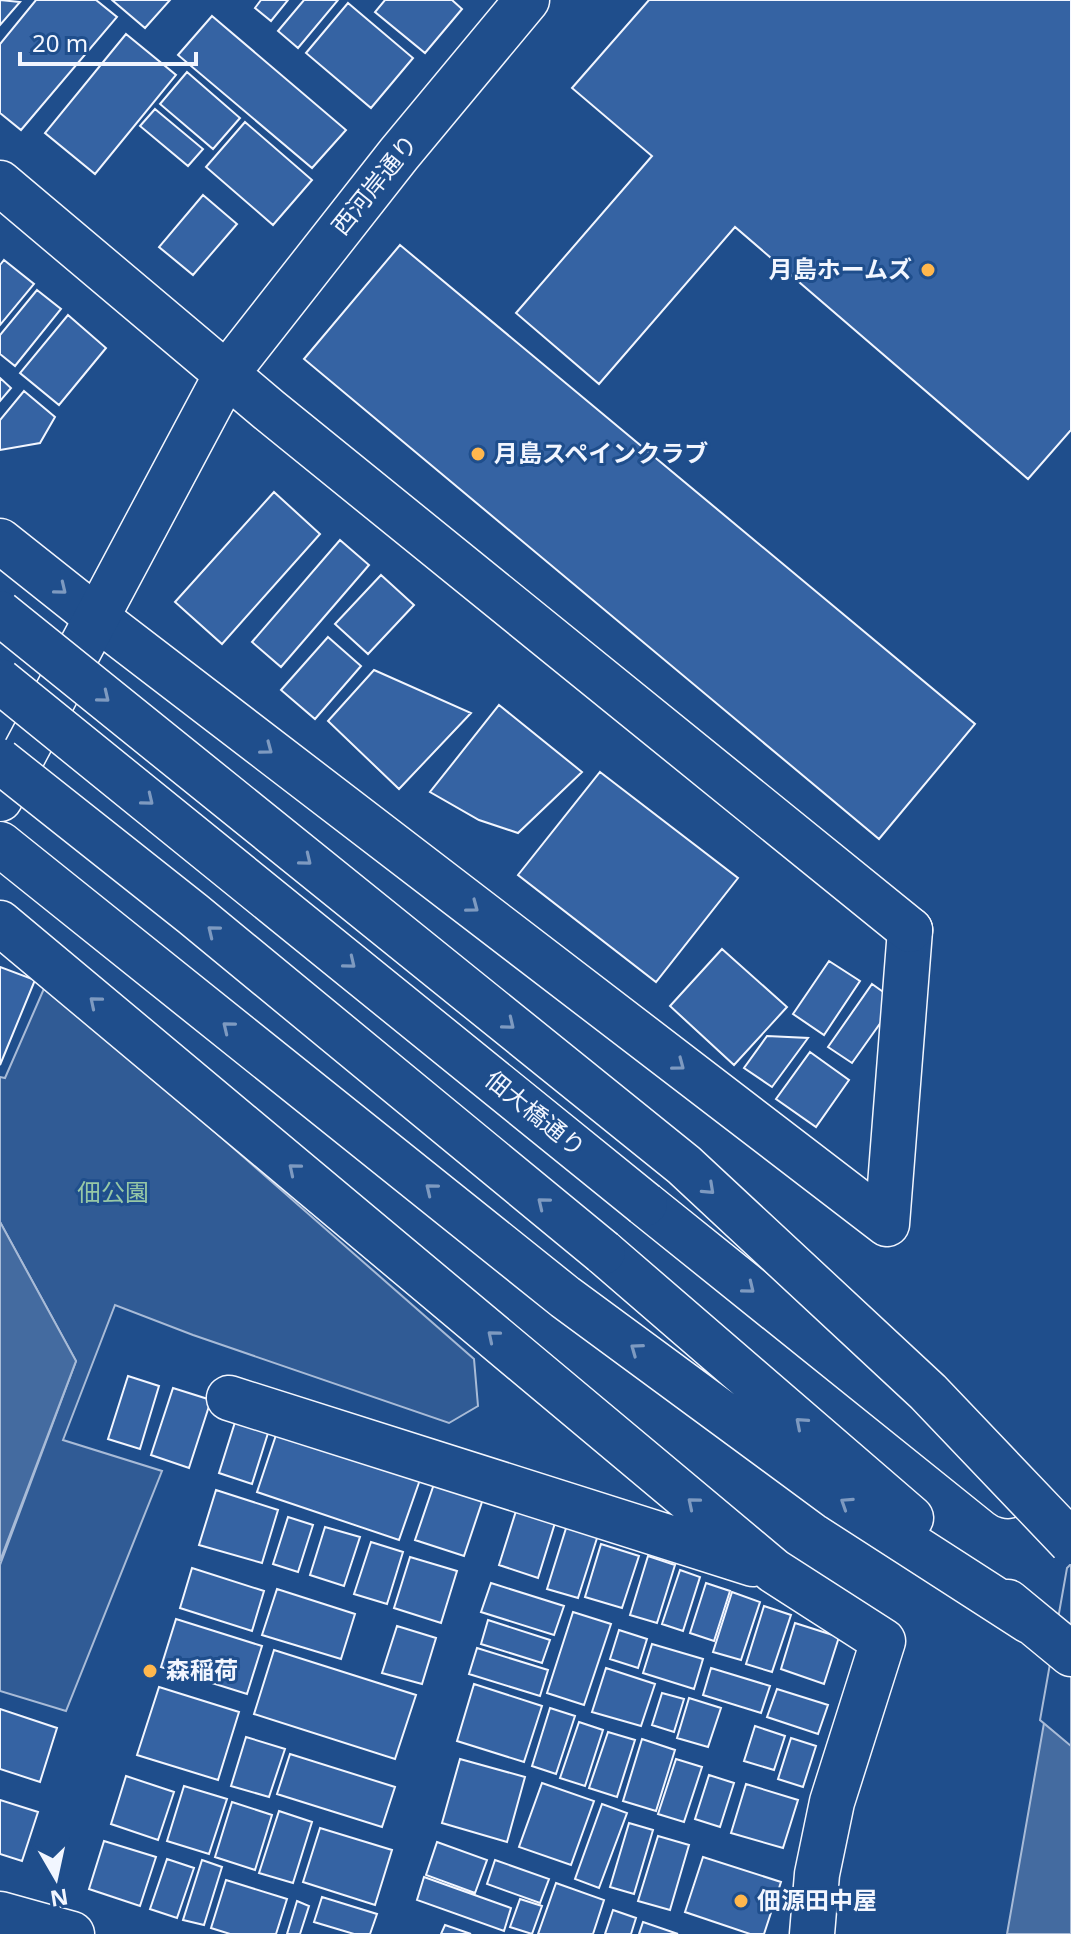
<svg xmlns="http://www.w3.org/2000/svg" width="1071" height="1934" viewBox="0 0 1071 1934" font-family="'Noto Sans','Noto Sans JP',sans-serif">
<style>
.green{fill:#305b95;stroke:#a8bbd7;stroke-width:2}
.water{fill:#446ba0;stroke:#a8bbd7;stroke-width:2}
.pier{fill:#1f4e8c;stroke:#a8bbd7;stroke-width:2}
.building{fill:#3563a3;stroke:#f2f6ff;stroke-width:2}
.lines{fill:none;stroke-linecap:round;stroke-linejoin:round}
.street-casing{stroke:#f2f6ff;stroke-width:47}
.secondary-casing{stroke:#f2f6ff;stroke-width:47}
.street{stroke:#1f4e8c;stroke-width:44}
.secondary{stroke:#1f4e8c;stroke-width:44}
.secondary-bridge-casing{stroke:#f2f6ff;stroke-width:47;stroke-linecap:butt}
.secondary-bridge{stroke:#1f4e8c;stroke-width:44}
.oneway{stroke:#7e9ac0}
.poi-dot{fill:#ffb74d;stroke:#1f4e8c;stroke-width:3}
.labels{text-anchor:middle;stroke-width:6;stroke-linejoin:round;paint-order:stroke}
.street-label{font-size:24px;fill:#f2f6ff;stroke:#1f4e8c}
.poi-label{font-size:24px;font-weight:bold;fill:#f2f6ff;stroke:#1f4e8c;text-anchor:start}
.park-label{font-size:24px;fill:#97c8a6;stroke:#1f4e8c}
</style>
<rect width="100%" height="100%" fill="#1f4e8c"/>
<path class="green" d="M46 984 474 1359 478 1406 449 1423 193 1335 115 1305 63 1440 162 1471 66 1711 0 1691V1565L76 1361 0 1222V1077L5 1078Z"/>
<path class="water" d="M0 1222 76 1361 0 1561Z
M1071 1568V1934H1007L1067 1592Z"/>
<path class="pier" d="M1071 1564V1746L1040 1720 1067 1568Z"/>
<path class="building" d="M0 0 20 2 0 25Z
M36 0H96L117 17 21 130 0 113V44Z
M112 0H170L145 28Z
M261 0H288L271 21 255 8Z
M304 0H338L298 48 278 31Z
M385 0H452L462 9 425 53 375 12Z
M649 0H1071V430L1028 479 735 227 599 384 516 313 652 156 572 88Z
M348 3 413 58 371 108 306 53Z
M212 16 346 130 312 168 178 55Z
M126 34 176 75 95 174 45 133Z
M187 72 240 118 213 149 160 104Z
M155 109 203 149 188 166 140 126Z
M245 122 312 180 273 225 206 167Z
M203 195 237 224 193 275 159 247Z
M400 245 975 724 879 839 304 359Z
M4 260 34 284 0 325V265Z
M37 290 61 309 15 366 0 354V335Z
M68 315 106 348 59 405 20 373Z
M0 378 11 388 0 401Z
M24 391 55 417 40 443 0 450V420Z
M274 492 320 534 222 644 175 602Z
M340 540 369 565 281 667 252 642Z
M381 575 414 605 368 654 335 624Z
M328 637 361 666 315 719 281 690Z
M374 670 471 713 399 789 328 721Z
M499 705 582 772 518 833 479 820 430 792Z
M600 772 738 878 656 982 518 875Z
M722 949 787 1007 734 1065 670 1006Z
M829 961 860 981 824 1035 793 1014Z
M0 967 35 980 0 1065Z
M872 984 896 1001 852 1063 828 1047Z
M767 1036 808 1038 772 1087 744 1068Z
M810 1052 849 1080 816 1127 776 1099Z
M128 1376 159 1386 140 1449 108 1439Z
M173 1388 211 1400 189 1468 151 1455Z
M236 1419 269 1430 252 1484 219 1473Z
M279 1426 422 1474 399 1540 257 1492Z
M434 1484 483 1499 464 1556 415 1540Z
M216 1490 278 1510 262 1563 199 1545Z
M516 1511 555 1523 538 1578 499 1565Z
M288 1517 313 1525 298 1572 273 1564Z
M567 1525 598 1535 578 1598 547 1589Z
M325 1527 360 1537 344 1586 310 1575Z
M371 1542 403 1552 387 1604 354 1594Z
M601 1544 639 1556 622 1608 585 1597Z
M648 1556 675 1565 657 1623 630 1615Z
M410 1557 457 1571 441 1623 394 1608Z
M192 1568 264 1591 252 1631 180 1608Z
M680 1570 700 1577 683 1631 662 1624Z
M491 1583 564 1606 554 1635 481 1612Z
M706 1583 730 1591 714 1641 690 1633Z
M277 1589 355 1614 341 1659 262 1635Z
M732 1592 760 1602 741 1660 713 1652Z
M764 1606 791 1615 772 1672 746 1664Z
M573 1612 611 1624 584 1705 547 1693Z
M176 1619 262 1646 247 1694 161 1667Z
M488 1620 550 1640 542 1663 481 1644Z
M795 1623 839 1637 824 1684 781 1669Z
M397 1626 436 1638 422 1684 382 1673Z
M619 1630 647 1639 638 1668 610 1659Z
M652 1644 703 1659 694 1689 643 1673Z
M477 1648 548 1670 540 1696 469 1674Z
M274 1650 416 1695 395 1759 254 1714Z
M606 1668 655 1684 641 1726 592 1712Z
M711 1668 770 1686 761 1713 703 1695Z
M474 1684 542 1706 524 1762 457 1741Z
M159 1687 239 1712 218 1780 137 1755Z
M777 1689 828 1705 818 1734 767 1717Z
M662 1693 684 1699 674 1732 652 1725Z
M689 1698 721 1708 708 1747 677 1738Z
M550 1708 575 1716 556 1774 532 1766Z
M0 1709 57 1728 40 1782 0 1769Z
M579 1722 603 1730 585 1786 560 1778Z
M755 1726 785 1736 774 1770 744 1761Z
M608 1732 635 1740 617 1797 589 1788Z
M246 1737 285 1749 269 1797 231 1786Z
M791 1738 816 1746 803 1787 778 1779Z
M642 1739 675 1750 656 1811 623 1801Z
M290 1754 395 1787 382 1827 277 1794Z
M460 1759 525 1777 507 1842 442 1823Z
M676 1759 702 1767 684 1822 658 1814Z
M709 1775 734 1783 720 1827 695 1819Z
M126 1776 174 1792 158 1840 111 1824Z
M542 1783 594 1801 571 1865 519 1847Z
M746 1784 798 1800 783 1848 731 1833Z
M184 1786 227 1799 209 1854 167 1841Z
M0 1800 38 1812 22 1861 0 1854Z
M232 1802 272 1815 255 1870 215 1857Z
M602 1804 627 1813 599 1888 575 1879Z
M279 1811 312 1822 293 1883 259 1873Z
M629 1823 653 1830 634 1894 610 1887Z
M320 1828 392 1850 375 1905 303 1882Z
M658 1836 689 1845 670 1910 638 1901Z
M104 1841 156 1857 140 1906 89 1889Z
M437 1842 487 1860 475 1893 426 1875Z
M703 1857 781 1882 764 1934H750L685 1912Z
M167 1859 194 1868 177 1918 150 1909Z
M202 1860 222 1867 204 1925 183 1920Z
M495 1860 549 1879 540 1903 487 1884Z
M424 1877 511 1908 504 1931 417 1900Z
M226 1880 287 1899 276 1934H230L211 1928Z
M556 1883 604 1900 593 1934H538Z
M322 1897 377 1914 370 1934H354L314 1922Z
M520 1899 542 1906 532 1934 510 1927Z
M297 1901 309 1906 300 1934H287Z
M613 1910 636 1918 631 1934H605Z
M643 1922 678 1934H639Z
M445 1925 471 1934H441Z"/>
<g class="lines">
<defs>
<path id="street" d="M0 541 97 618 887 1224
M0 923 774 1571 883 1641 832 1802 817 1874 812 1934
M887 1224 910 930
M229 1398 753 1564"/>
<path id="secondary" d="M0 183 269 410 910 930
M0 799 227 373 399 154 527 0
M0 844 565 1297 838 1498 1029 1621
M645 1204 1008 1496
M603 1252 911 1518
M1008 1602 1071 1654
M0 1914 72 1934"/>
</defs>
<use href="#street" class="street-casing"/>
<use href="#secondary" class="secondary-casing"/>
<use href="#street" class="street"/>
<use href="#secondary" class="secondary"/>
<defs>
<path id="secondary-bridge" d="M0 613 684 1165 928 1392 1071 1542
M0 681 645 1204
M0 761 193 914 603 1252"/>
</defs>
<use href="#secondary-bridge" class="secondary-bridge-casing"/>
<use href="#secondary-bridge" class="secondary-bridge"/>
</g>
<defs><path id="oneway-chevron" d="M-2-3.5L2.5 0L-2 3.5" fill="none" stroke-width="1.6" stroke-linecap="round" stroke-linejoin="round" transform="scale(2)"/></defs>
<g class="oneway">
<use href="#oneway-chevron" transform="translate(61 589) rotate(39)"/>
<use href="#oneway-chevron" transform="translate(104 697) rotate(39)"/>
<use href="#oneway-chevron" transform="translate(267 749) rotate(37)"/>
<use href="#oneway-chevron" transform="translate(148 800) rotate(39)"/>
<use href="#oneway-chevron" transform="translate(306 860) rotate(39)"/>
<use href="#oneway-chevron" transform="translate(473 907) rotate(37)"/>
<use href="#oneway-chevron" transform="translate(213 931) rotate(-141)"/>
<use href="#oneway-chevron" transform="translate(350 963) rotate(39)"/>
<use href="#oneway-chevron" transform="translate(95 1002) rotate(-140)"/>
<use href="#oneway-chevron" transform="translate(509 1024) rotate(39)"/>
<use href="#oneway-chevron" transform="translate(228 1027) rotate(-141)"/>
<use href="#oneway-chevron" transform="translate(679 1065) rotate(37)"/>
<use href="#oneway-chevron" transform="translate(294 1169) rotate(-140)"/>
<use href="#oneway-chevron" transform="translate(431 1189) rotate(-141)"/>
<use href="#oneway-chevron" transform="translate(709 1189) rotate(43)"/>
<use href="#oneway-chevron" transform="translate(543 1203) rotate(-141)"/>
<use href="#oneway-chevron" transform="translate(749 1288) rotate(39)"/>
<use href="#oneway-chevron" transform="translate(493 1336) rotate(-140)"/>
<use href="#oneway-chevron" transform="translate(636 1349) rotate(-144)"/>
<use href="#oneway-chevron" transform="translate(801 1423) rotate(-139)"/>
<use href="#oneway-chevron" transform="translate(693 1503) rotate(-140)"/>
<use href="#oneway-chevron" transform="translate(846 1503) rotate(-147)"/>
</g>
<g class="poi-dot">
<circle cx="928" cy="270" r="8"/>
<circle cx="478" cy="454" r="8"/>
<circle cx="150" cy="1671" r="8"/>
<circle cx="741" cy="1901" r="8"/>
</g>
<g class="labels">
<g class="street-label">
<text transform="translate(375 185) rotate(-51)" y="8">西河岸通り</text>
<text transform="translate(535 1114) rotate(39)" y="8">佃大橋通り</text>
</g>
<g class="poi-label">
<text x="912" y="278" text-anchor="end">月島ホームズ</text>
<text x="494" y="462">月島スペインクラブ</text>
<text x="166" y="1679">森稲荷</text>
<text x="757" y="1909">佃源田中屋</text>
</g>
<g class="park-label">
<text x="113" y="1201">佃公園</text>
</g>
</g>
<g transform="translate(56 1878) rotate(171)" stroke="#1f4e8c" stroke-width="6" paint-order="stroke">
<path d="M0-6L14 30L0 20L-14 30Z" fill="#f2f6ff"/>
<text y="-12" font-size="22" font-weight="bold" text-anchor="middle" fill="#f2f6ff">N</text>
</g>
<path d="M20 52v12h176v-12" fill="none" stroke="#f2f6ff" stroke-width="4"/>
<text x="32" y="52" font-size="24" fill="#f2f6ff" stroke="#1f4e8c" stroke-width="6" paint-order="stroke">20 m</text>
</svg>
